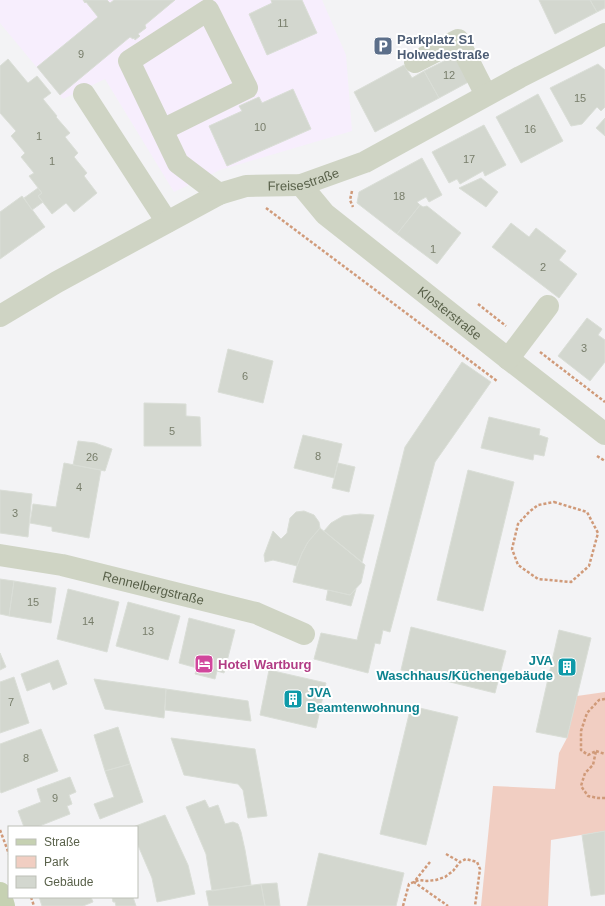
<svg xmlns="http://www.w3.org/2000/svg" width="605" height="906" viewBox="0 0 605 906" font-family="Arial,sans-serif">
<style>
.commercial{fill:#f7eefd}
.green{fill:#f1cec2}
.building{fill:#d3d7cf;stroke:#daded7}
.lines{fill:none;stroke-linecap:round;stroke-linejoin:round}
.path{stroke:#d09a79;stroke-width:2.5;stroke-dasharray:3 2;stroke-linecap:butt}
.minor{stroke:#cfd4c4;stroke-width:22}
.major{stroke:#c6d1b2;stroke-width:22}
.labels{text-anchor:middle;stroke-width:4;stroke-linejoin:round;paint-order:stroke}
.number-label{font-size:11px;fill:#787e6b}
.service-label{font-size:13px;font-weight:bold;fill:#4e5e75;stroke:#fff;text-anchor:start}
.street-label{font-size:13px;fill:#59614a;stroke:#fff}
.culture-label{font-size:13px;font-weight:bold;fill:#0d838f;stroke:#fff;text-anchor:end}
.hotel-label{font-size:13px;font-weight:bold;fill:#b23c85;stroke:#fff;text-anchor:start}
</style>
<rect width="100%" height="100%" fill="#f3f3f5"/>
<path class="commercial" d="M0 0H322L346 55 352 131 220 170 174 192 105 79 63 99 0 23Z"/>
<path class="green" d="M605 692V831L551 840 548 906H481L493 786 555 789 559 753 567 738 577 696Z"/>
<path class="building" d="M83 0H107L110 3 114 0H175L145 25 146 28 138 34 140 36 135 40 134 38 133 39 130 37 60 95 37 67 98 17 86 2 85 3Z
M271 0H302L317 33 267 55 249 14 272 3Z
M539 0H590L597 12 555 34Z
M590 0H605V8L597 12Z
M460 53 474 79 439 98 424 71Z
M8 59 28 83 37 76 51 93 43 99 57 116 56 117 70 133 65 137 78 153 74 157 87 173 84 176 97 193 74 212 66 203 52 214 38 196 42 193 29 176 34 173 21 157 25 153 11 136 16 131 0 113V66Z
M598 64 605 70V107L601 111 597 107 582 124 571 126 550 88Z
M404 65 412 78 424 71 439 98 375 132 354 92Z
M293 89 311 129 227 166 209 126 242 111 239 106 259 97 262 103Z
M538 94 563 141 521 163 496 117Z
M605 118V136L596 128Z
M484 125 506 165 485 176 483 171 460 184 457 179 449 183 432 152Z
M422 158 442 195 429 202 426 197 417 202 420 205 397 234 357 203 359 192Z
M481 178 498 192 486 207 459 188Z
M38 188 42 193 38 196 43 202 32 210 24 198Z
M22 196 45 227 0 259V212Z
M420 205 423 207 427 206 461 233 437 264 397 234Z
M511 223 529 237 536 228 566 251 559 260 577 274 559 298 492 247Z
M587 318 602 329 598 335 605 340V362L590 381 558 356Z
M228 349 273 361 263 403 218 392Z
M462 362 491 382 435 462 390 632 383 630 380 644 375 643 368 673 314 659 321 633 357 640 405 447Z
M144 403 186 404V416L200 417 201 446H144Z
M489 417 540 429 539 435 548 438 544 456 534 454 533 460 481 448Z
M303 435 342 444 334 478 294 468Z
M78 441 95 443 112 449 105 471 73 465Z
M64 463 101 470 89 538 52 531V527L30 523 33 504 56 507Z
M338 463 355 467 349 492 332 488Z
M468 470 514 482 483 611 437 600Z
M0 490 32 494 28 537 0 533Z
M304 511 314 515 319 522 320 528 308 542 302 553 297 566 273 560 265 562 264 555 273 531 281 539 287 533 290 518 296 512Z
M360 514 374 515 362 562 324 531 331 523 343 516Z
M320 528 365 565 361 583 350 595 293 582 297 566 302 553 308 542Z
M0 579 14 581 9 616 0 614Z
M14 581 56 588 51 623 9 616Z
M68 589 119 602 107 652 57 639Z
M356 589 351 606 326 600 328 590 350 595Z
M128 602 180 616 168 660 116 646Z
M189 618 235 630 224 673 217 671 215 679 195 674 197 668 179 663Z
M411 627 506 651 495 693 401 670Z
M559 630 591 638 567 738 536 732Z
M0 653 6 667 0 670Z
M58 660 67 684 53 690 50 682 27 691 21 674Z
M269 670 326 683 316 728 260 715Z
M14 677 29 723 0 733V682Z
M94 679 166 689 164 718 105 709Z
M166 689 248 701 251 721 165 710Z
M411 706 458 717 426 845 380 834Z
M118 727 130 764 105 771 94 735Z
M41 729 58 771 1 793 0 790V744Z
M171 738 255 749 267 816 248 818 243 790 238 784 184 775Z
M130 764 143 802 100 819 94 804 114 797 105 771Z
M70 777 76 792 69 795 72 804 67 806 70 814 37 827H24L18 811 41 802 37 789Z
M205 800 209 808 218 805 225 824 233 822 238 824 241 832 245 850 251 885 212 891 206 854 186 807Z
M165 815 188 865 195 894 157 902 152 878 137 843V827H133Z
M605 831V894L591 896 582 835Z
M319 853 404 873 396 906H307Z
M277 883 280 906H265L261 884Z
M261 884 265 906H209L206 891Z
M39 897H91L93 902 83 906H42Z
M112 897H133L136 906H116L115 902H113Z"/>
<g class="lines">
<path class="path" d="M352 191 350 200 353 207
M266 208 497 381
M478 304 506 326
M540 352 605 402
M597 456 605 461
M554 502 587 512 598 533 589 566 571 582 538 579 518 565 512 549 518 524 529 512 538 505Z
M605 699 599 700 587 713 581 731V750L588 755 596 751 593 765 585 773 581 786 588 796 598 798H605
M596 751 605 754
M0 830 9 854
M446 854 460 862
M430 862 414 882 448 906
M31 897 34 906
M403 906 409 884 419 880 427 881 436 880 445 877 453 871 460 862 466 859 477 862 480 869 475 906"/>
<g class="minor">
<path d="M415 62 458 40 486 95"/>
<path d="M84 94 167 222"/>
<path d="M162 130 247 88 208 10 129 61 178 163 219 194"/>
<path id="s1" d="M301 185 325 214 511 361 605 434"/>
<path id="s2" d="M0 316 57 282 219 194 246 186 301 185 365 162 520 77 605 34"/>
<path d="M508 359 548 306"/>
<path id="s3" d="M0 555 62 565 256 613 304 634"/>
</g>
<path class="major" d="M0 893 4 906"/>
</g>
<defs>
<symbol id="parking-square" viewBox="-11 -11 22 22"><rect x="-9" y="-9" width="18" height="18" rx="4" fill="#5c6f8a" stroke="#fff"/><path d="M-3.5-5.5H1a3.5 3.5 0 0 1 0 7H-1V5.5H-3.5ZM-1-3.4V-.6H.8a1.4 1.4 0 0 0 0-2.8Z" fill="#fff"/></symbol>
<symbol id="hotel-square" viewBox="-11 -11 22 22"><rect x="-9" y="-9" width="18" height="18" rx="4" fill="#d1479c" stroke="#fff"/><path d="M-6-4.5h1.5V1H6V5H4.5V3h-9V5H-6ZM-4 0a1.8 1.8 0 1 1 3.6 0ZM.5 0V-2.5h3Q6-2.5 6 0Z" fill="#fff"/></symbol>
<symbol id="building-square" viewBox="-11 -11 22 22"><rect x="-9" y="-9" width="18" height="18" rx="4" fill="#0f9aa8" stroke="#fff"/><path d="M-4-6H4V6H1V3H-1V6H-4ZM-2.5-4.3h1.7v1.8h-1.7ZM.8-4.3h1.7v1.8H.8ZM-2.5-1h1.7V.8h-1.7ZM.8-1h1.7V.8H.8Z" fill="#fff"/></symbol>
</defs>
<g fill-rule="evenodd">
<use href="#parking-square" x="372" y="35" width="22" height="22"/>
<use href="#hotel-square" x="193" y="653" width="22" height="22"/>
<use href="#building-square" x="556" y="656" width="22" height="22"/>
<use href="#building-square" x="282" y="688" width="22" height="22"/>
</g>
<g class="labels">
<g class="number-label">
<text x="283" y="27">11</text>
<text x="81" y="58">9</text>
<text x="449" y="79">12</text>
<text x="580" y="102">15</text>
<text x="260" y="131">10</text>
<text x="530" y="133">16</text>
<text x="39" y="140">1</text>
<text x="469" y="163">17</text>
<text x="52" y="165">1</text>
<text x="399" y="200">18</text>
<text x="433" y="253">1</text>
<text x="543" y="271">2</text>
<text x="584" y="352">3</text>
<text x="245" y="380">6</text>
<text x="172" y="435">5</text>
<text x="318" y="460">8</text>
<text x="92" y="461">26</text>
<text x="79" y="491">4</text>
<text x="15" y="517">3</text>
<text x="33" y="606">15</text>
<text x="88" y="625">14</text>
<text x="148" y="635">13</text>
<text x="11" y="706">7</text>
<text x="26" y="762">8</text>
<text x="55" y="802">9</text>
</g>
<g class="service-label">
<text x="397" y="44">Parkplatz S1<tspan x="397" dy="15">Holwedestraße</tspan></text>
</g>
<g class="street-label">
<text dy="5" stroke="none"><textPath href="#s2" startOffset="337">Freisestraße</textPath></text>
<text dy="5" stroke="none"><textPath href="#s1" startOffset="197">Klosterstraße</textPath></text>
<text dy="5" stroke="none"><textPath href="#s3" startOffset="157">Rennelbergstraße</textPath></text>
</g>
<g class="culture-label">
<text x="553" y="665">JVA<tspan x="553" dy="15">Waschhaus/Küchengebäude</tspan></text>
<text x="307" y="697" text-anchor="start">JVA<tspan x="307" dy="15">Beamtenwohnung</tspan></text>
</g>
<g class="hotel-label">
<text x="218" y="669">Hotel Wartburg</text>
</g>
</g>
<rect x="8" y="826" width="130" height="72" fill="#ffffff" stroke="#bdc0b7"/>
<rect x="16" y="839" width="20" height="6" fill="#c6d1b2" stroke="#bdc0b7"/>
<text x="44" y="846" font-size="12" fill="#59614a">Straße</text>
<rect x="16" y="856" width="20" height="12" fill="#f1cec2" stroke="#bdc0b7"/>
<text x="44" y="866" font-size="12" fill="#59614a">Park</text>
<rect x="16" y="876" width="20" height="12" fill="#d3d7cf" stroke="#bdc0b7"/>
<text x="44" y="886" font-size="12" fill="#59614a">Gebäude</text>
</svg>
